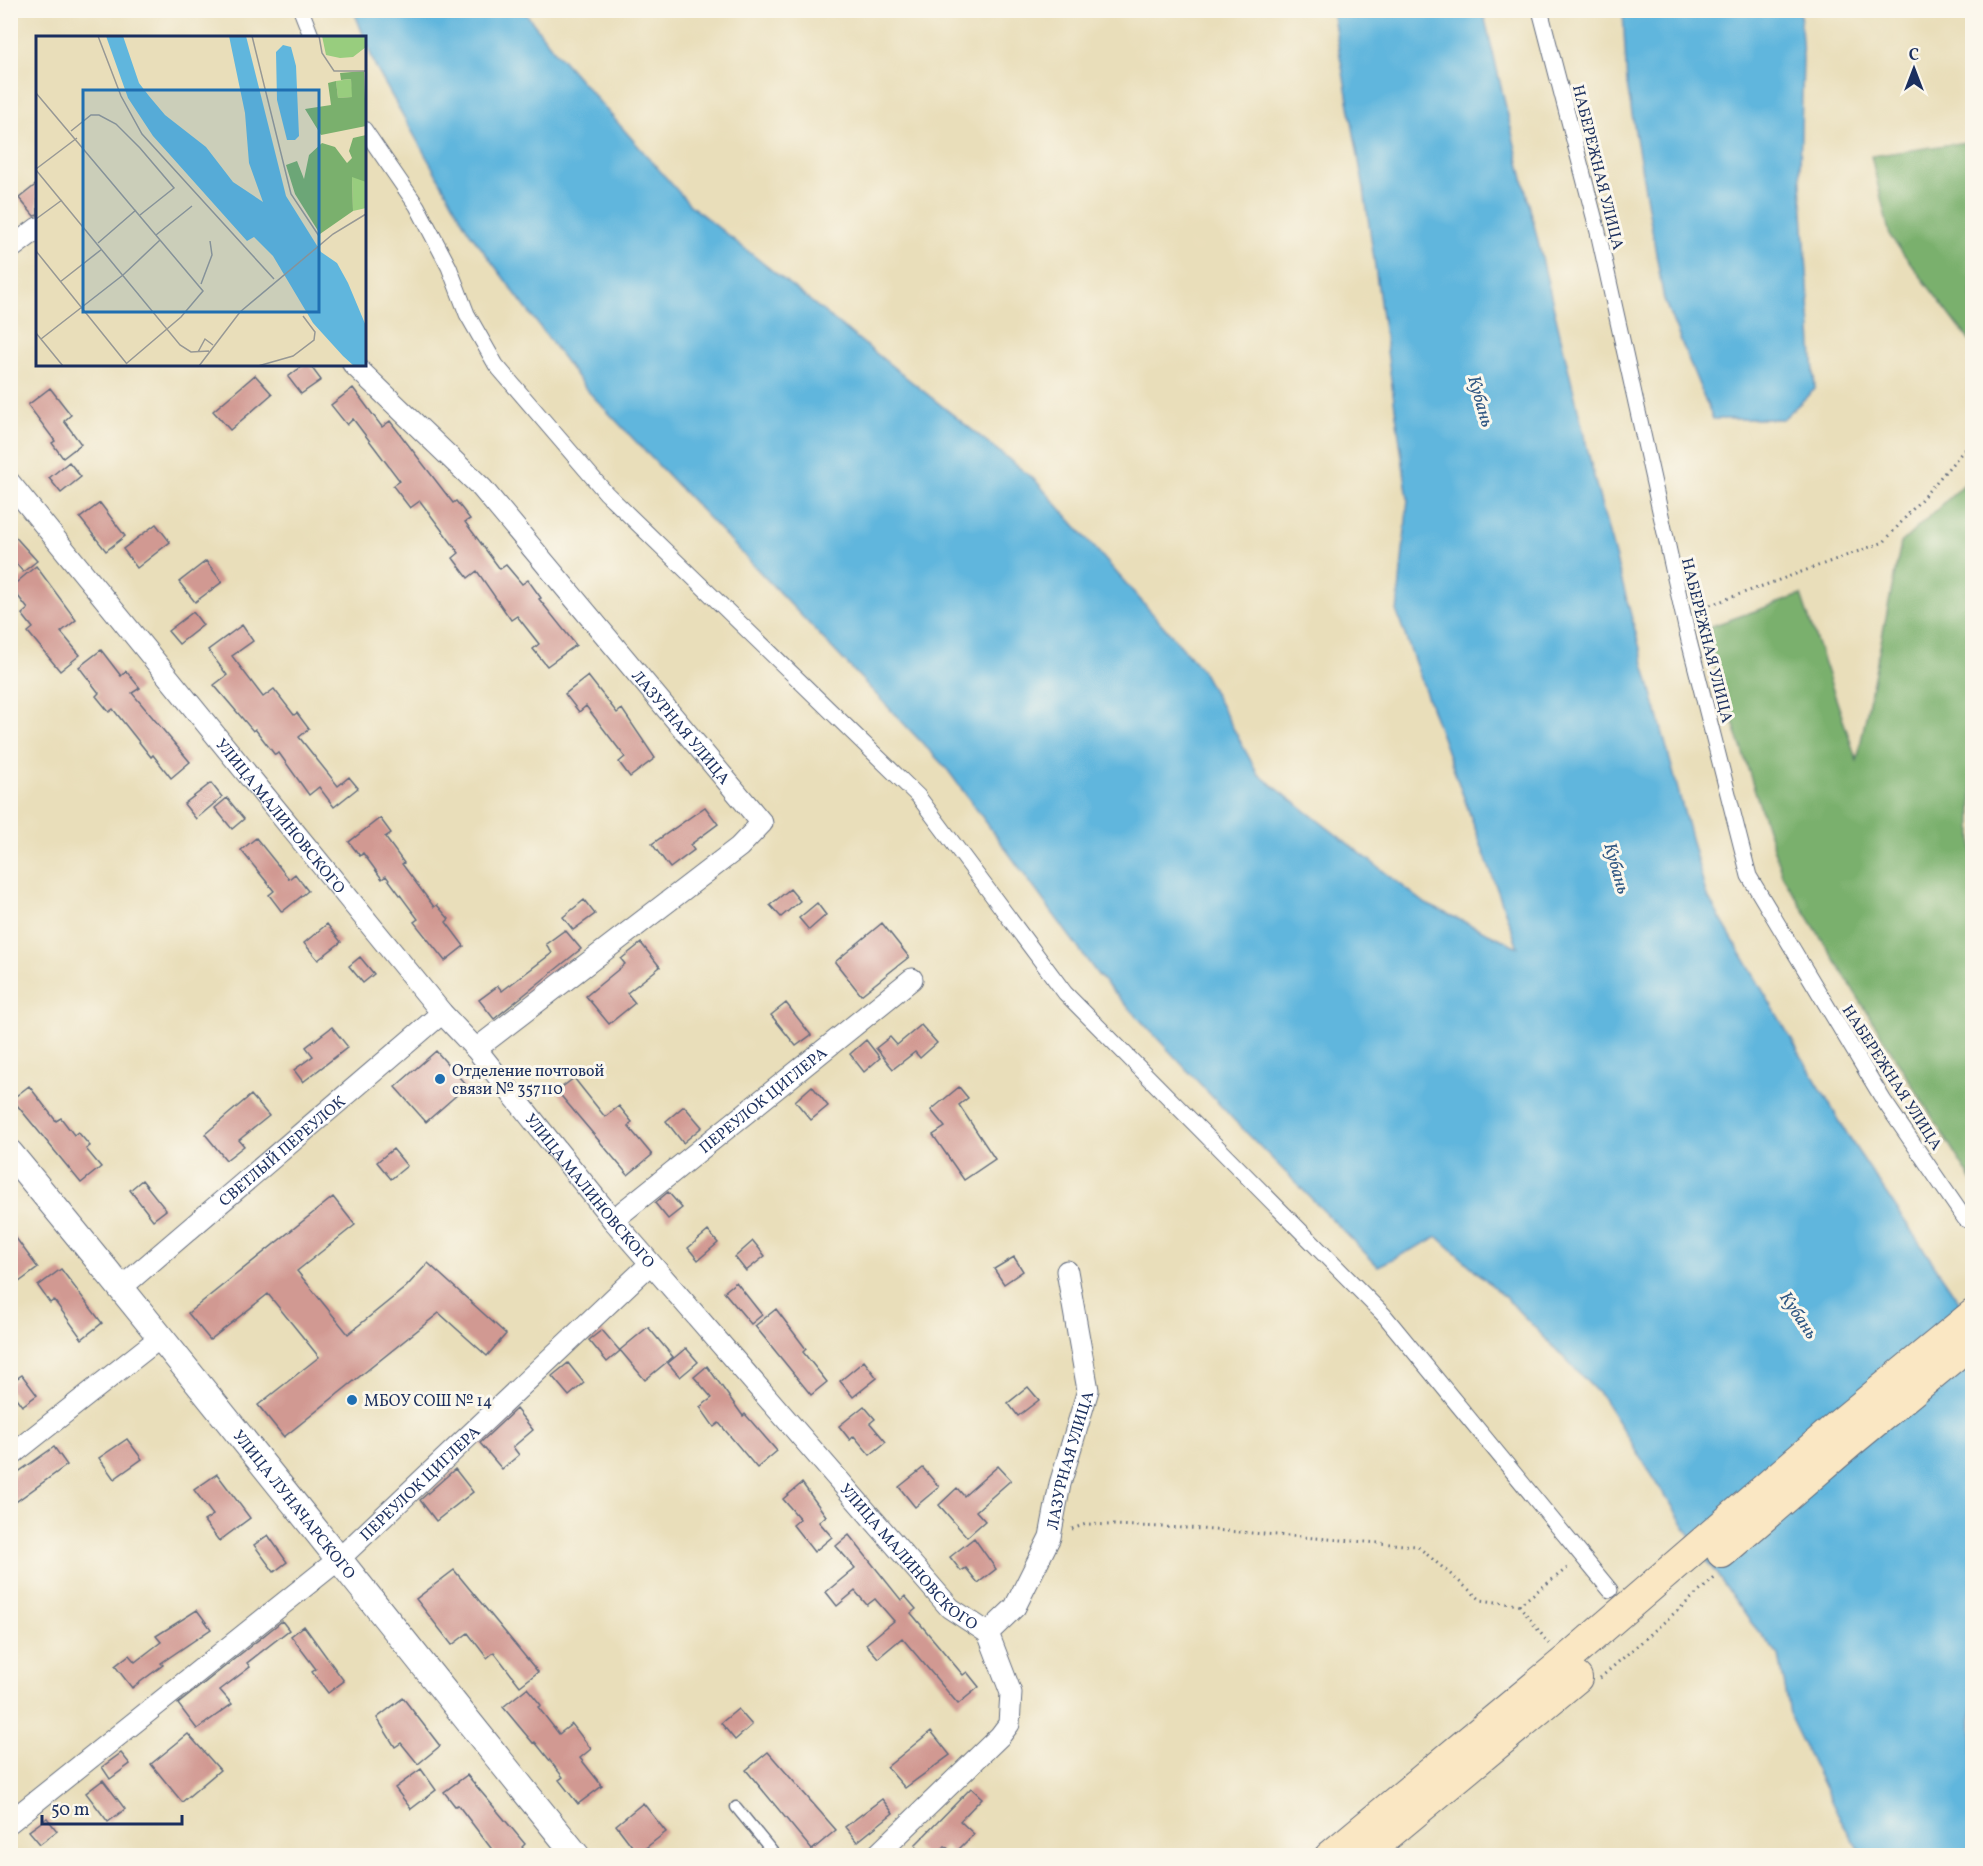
<svg xmlns="http://www.w3.org/2000/svg" width="1983" height="1866" viewBox="0 0 1983 1866" font-family="Vollkorn,serif">
<style>
.forest{fill:#7ab06d;stroke:#4a7066;stroke-width:1.5}
.water{fill:#60b6dd;stroke:#3e729e;stroke-width:1.5}
.building{fill:#d19992}
.lines{fill:none;stroke-linecap:round;stroke-linejoin:round}
.service-casing{stroke:#636c7e;stroke-width:13}
.pedestrian-casing{stroke:#636c7e;stroke-width:17}
.minor-casing{stroke:#636c7e;stroke-width:23}
.tertiary-casing{stroke:#636c7e;stroke-width:28}
.secondary-casing{stroke:#636c7e;stroke-width:32}
.path{stroke:#636c7e;stroke-width:3;stroke-dasharray:1.5 4.5;stroke-linecap:butt}
.service{stroke:#fff;stroke-width:10}
.pedestrian{stroke:#fff;stroke-width:15}
.minor{stroke:#fff;stroke-width:21}
.tertiary{stroke:#fff;stroke-width:26}
.secondary{stroke:#fae7c3;stroke-width:30}
.poi-dot{fill:#1f6fb2;stroke:#fbf7ec;stroke-width:2}
.labels{text-anchor:middle;stroke-width:6;stroke-linejoin:round;paint-order:stroke}
.street-label{font-size:16px;fill:#1b2f5e;stroke:#fbf7ec}
.poi-label{font-size:16px;fill:#1b2f5e;stroke:#fbf7ec;text-anchor:start}
.water-label{font-size:18px;font-style:italic;fill:#305884;stroke:#fbf7ec}
.inset-road{fill:none;stroke:#979895;stroke-width:1.5}
.view{fill:#1f6fb2;fill-opacity:0.15;stroke:#1f6fb2;stroke-width:3}
.inset-edge{fill:none;stroke:#1b2f5e;stroke-width:3}
</style>
<rect width="100%" height="100%" fill="#fbf7ec"/>
<filter id="ink" filterUnits="userSpaceOnUse"><feTurbulence type="fractalNoise" baseFrequency=".0167" numOctaves="2"/><feDisplacementMap in="SourceGraphic" scale="12" xChannelSelector="R" yChannelSelector="G"/><feConvolveMatrix kernelMatrix="1 2 1 2 8 2 1 2 1" color-interpolation-filters="sRGB"/></filter>
<filter id="wash" filterUnits="userSpaceOnUse"><feTurbulence type="fractalNoise" baseFrequency=".008" numOctaves="4" result="noise"/><feDisplacementMap in="SourceGraphic" scale="24" xChannelSelector="R" yChannelSelector="G"/><feGaussianBlur stdDeviation="1.35" result="paint"/><feColorMatrix in="noise" values="0 0 0 0 0 0 0 0 0 0 0 0 0 0 0 0 0 1.4 0 .05"/><feComposite in="paint" operator="in"/></filter>
<g filter="url(#wash)">
<rect width="100%" height="100%" fill="#e9deba"/>
<path class="forest" d="M1972 141V344L1890 236 1871 156Z
M1972 477V1181L1782 875 1703 629 1801 595 1857 761 1901 543Z"/>
<path class="water" d="M354 11H524L552 48 690 205 1036 481 1201 669 1258 774 1426 904 1518 947 1397 613 1408 499 1364 189 1332 11H1483L1596 485 1706 894 1853 1144 1972 1321V1855H1863L1838 1815 1791 1719 1779 1656 1749 1620 1703 1555 1602 1397 1506 1298 1438 1237 1378 1266 1234 1120 1098 975 947 769 586 389 468 230 376 68Z
M1623 11H1800L1803 58 1800 169 1815 389 1783 419H1713L1664 300 1627 85Z"/>
<g id="blocks">
<path class="building" d="M38 183V215L34 216 19 198Z
M305 364H309L321 380 301 394 288 377Z
M255 375 272 394 230 430 213 411Z
M50 388 71 415 64 421 81 444 63 458 52 443 55 441 28 405Z
M353 388 382 427 390 421 453 503 456 501 470 519 465 522 500 569 506 565 522 584 528 580 541 598 539 599 576 645 547 666 533 649 539 644 517 616 511 620 477 571 468 578 453 558 459 553 420 501 410 508 393 486 400 481 353 419 347 425 331 405Z
M69 462 81 477 61 493 49 478Z
M100 503 125 536 106 551 80 518Z
M156 524 170 542 137 568 123 549Z
M10 531 37 561 23 572 10 556Z
M206 561 222 582 195 602 179 582Z
M36 566 76 620 61 632 80 655 60 671 28 632 33 628 22 614 28 609 11 587Z
M193 612 203 625 179 644 168 631Z
M242 625 253 641 232 656 263 697 274 689 294 715 297 713 309 729 299 737 338 786 349 777 358 788 334 807 319 787 309 795 279 753 275 755 255 729 253 731 214 685 227 675 208 650Z
M101 650 121 676 126 671 140 688 132 693 190 762 171 778 153 755 151 757 113 709 109 712 96 696 99 693 79 667Z
M588 676 617 713 622 709 655 758 630 777 619 762 625 757 586 706 579 712 565 694Z
M211 783 222 797 196 819 184 804Z
M227 798 244 819 232 829 215 808Z
M705 807 718 824 690 845 694 850 670 868 652 844Z
M380 818 391 833 385 837 404 863 402 864 434 907 437 905 449 919 446 922 464 946 445 961 414 922 418 919 386 876 382 879 363 853 360 856 349 842Z
M256 838 289 879 295 874 308 891 282 912 269 895 274 891 241 850Z
M790 889 800 901 781 917 770 905Z
M584 900 595 914 573 930 563 917Z
M817 903 826 915 809 930 799 918Z
M882 923 909 957 861 995 835 962Z
M327 924 341 942 318 960 304 943Z
M565 930 581 949 494 1019 479 1000 498 986 502 991 552 953 546 944Z
M641 943 660 967 627 993 635 1003 609 1024 586 996 625 964 621 959Z
M360 957 374 974 363 983 349 966Z
M786 1003 811 1035 796 1046 771 1015Z
M921 1025 937 1043 920 1058 915 1052 893 1069 876 1048 890 1037 897 1045Z
M332 1027 348 1047 303 1082 294 1070 313 1056 306 1047Z
M866 1040 880 1058 864 1072 850 1054Z
M436 1051 467 1086 426 1122 395 1087Z
M574 1078 605 1117 619 1106 632 1122 628 1126 652 1155 628 1175 557 1091Z
M29 1086 56 1121 61 1118 74 1135 78 1132 90 1146 86 1149 101 1167 81 1183 12 1099Z
M812 1086 828 1106 811 1120 795 1101Z
M959 1087 968 1098 959 1105 995 1159 964 1180 933 1135 945 1127 931 1110Z
M251 1095 269 1116 239 1140 244 1146 226 1160 205 1134Z
M684 1106 702 1127 683 1143 666 1121Z
M393 1149 407 1166 391 1179 377 1162Z
M142 1180 166 1210 153 1220 130 1190Z
M668 1192 682 1208 668 1219 655 1203Z
M333 1197 355 1225 297 1271 348 1334 406 1287 428 1263 506 1334 487 1356 439 1313 284 1437 258 1405 319 1357 268 1294 210 1340 188 1313Z
M10 1230 38 1268 19 1282 10 1270Z
M708 1231 718 1243 698 1260 688 1248Z
M753 1241 765 1256 746 1271 735 1257Z
M1014 1257 1023 1271 1004 1284 994 1269Z
M61 1269 102 1323 82 1339 54 1300 50 1303 38 1286Z
M736 1282 762 1315 751 1324 724 1292Z
M776 1309 806 1349 803 1352 827 1382 811 1395 755 1326Z
M648 1327 673 1357 645 1380 620 1350Z
M602 1330 620 1351 607 1362 589 1340Z
M686 1348 698 1362 680 1377 668 1363Z
M864 1361 877 1378 853 1397 840 1381Z
M568 1363 584 1383 569 1396 552 1376Z
M707 1366 743 1416 745 1414 777 1451 757 1468 719 1423 714 1427 700 1407 712 1398 694 1377Z
M22 1375 37 1395 22 1406 10 1390V1383Z
M1028 1387 1039 1400 1018 1416 1008 1403Z
M864 1406 875 1419 870 1423 886 1442 870 1455 854 1436 850 1440 839 1426Z
M516 1409 533 1430 513 1447 519 1455 502 1469 480 1443Z
M127 1439 142 1459 114 1479 99 1458Z
M54 1447 67 1465 10 1506V1478Z
M998 1466 1011 1480 976 1511 985 1521 967 1537 939 1505 957 1488 964 1496Z
M923 1468 939 1487 915 1507 899 1487Z
M455 1469 473 1492 436 1521 420 1500Z
M217 1474 250 1518 219 1541 204 1521 213 1515 194 1490Z
M802 1483 826 1516 819 1522 832 1537 814 1552 793 1525 800 1519 783 1499Z
M268 1535 287 1562 274 1572 254 1545Z
M849 1535 901 1600 905 1596 916 1609 911 1613 963 1675 967 1672 979 1687 958 1704 902 1638 878 1658 866 1644 894 1621 875 1599 867 1605 855 1591 837 1606 826 1592 855 1568 836 1546Z
M974 1538 996 1569 978 1583 966 1568 961 1571 950 1557Z
M454 1570 538 1672 520 1686 494 1652 487 1658 468 1633 452 1645 416 1599Z
M197 1610 211 1629 161 1663 163 1665 132 1688 115 1666 129 1655 135 1662 161 1642 156 1636Z
M282 1621 289 1630 247 1663 250 1667 220 1690 232 1704 197 1729 178 1704Z
M304 1626 344 1681 328 1693 312 1672 316 1669 291 1636Z
M527 1688 541 1705 538 1707 559 1734 572 1724 591 1749 580 1758 602 1786 578 1804 559 1780 563 1777 535 1742 533 1743 503 1707Z
M403 1698 440 1746 418 1764 401 1743 395 1747 377 1718Z
M738 1709 752 1725 735 1740 721 1723Z
M931 1731 950 1755 905 1788 887 1767Z
M188 1734 220 1770 182 1802 151 1764Z
M768 1752 836 1830 812 1850 746 1770Z
M121 1753 130 1764 110 1779 102 1767Z
M421 1769 436 1790 411 1809 395 1788Z
M467 1775 525 1844 522 1847 529 1856H497L458 1805 455 1806 444 1792Z
M103 1780 125 1809 108 1822 86 1793Z
M971 1788 982 1798 960 1821 974 1834 954 1854 945 1846 934 1856H924L915 1845Z
M882 1799 893 1813 857 1842 845 1827Z
M643 1803 666 1832 638 1854 616 1825Z
M47 1818 57 1831 40 1844 29 1831Z"/>
</g>
</g>
<g filter="url(#ink)">
<use href="#blocks" fill-opacity="0" stroke="#636c7e" stroke-width="1.5"/>
<g class="lines">
<defs>
<path id="service" d="M736 1807 776 1856"/>
<path id="pedestrian" d="M301 10 312 38
M1540 10 1598 232 1689 641 1749 876 1884 1101 1965 1219 1972 1222
M364 129 417 206 449 267 467 314 496 365 606 493 918 796 1065 993 1384 1315 1610 1590"/>
<g id="minor">
<path d="M10 249 38 228"/>
<path id="s1" d="M353 364 482 488 762 823 739 847 476 1049"/>
<path id="s2" d="M10 483 442 1013 476 1049 613 1220 950 1608 988 1633 1011 1693 1009 1724 1000 1736 876 1856"/>
<path id="s3" d="M613 1220 912 979"/>
<path id="s4" d="M122 1287 442 1013"/>
<path d="M10 1456 162 1336"/>
<path id="s5" d="M988 1633 1015 1607 1050 1537 1060 1484 1088 1390 1067 1271"/>
<path id="s6" d="M10 1822 339 1559 650 1264"/>
</g>
<g id="tertiary">
<path id="s7" d="M10 1153C203 1385 387 1622 577 1856"/>
</g>
<path id="secondary" d="M1722 1553 1851 1442 1972 1342
M1330 1856 1566 1660 1838 1425 1972 1315
M1363 1856 1577 1678"/>
</defs>
<use href="#service" class="service-casing"/>
<use href="#pedestrian" class="pedestrian-casing"/>
<use href="#minor" class="minor-casing"/>
<use href="#tertiary" class="tertiary-casing"/>
<use href="#secondary" class="secondary-casing"/>
<path class="path" d="M1699 609 1884 542 1972 441
M1072 1529 1086 1524 1188 1528 1417 1546 1481 1600 1519 1605 1570 1566
M1519 1605 1549 1644
M1600 1678 1717 1576"/>
<use href="#service" class="service"/>
<use href="#pedestrian" class="pedestrian"/>
<use href="#minor" class="minor"/>
<use href="#tertiary" class="tertiary"/>
<use href="#secondary" class="secondary"/>
</g>
</g>
<g class="poi-dot">
<circle cx="440" cy="1079" r="6"/>
<circle cx="352" cy="1400" r="6"/>
</g>
<g class="labels">
<g class="street-label">
<text transform="translate(1599 167) rotate(76)" y="6">НАБЕРЕЖНАЯ УЛИЦА</text>
<text transform="translate(1708 640) rotate(76)" y="6">НАБЕРЕЖНАЯ УЛИЦА</text>
<text dy="6" stroke="none"><textPath href="#s1" startOffset="490">ЛАЗУРНАЯ УЛИЦА</textPath></text>
<text dy="6" stroke="none"><textPath href="#s2" startOffset="429">УЛИЦА МАЛИНОВСКОГО</textPath></text>
<text transform="translate(1893 1077) rotate(57)" y="6">НАБЕРЕЖНАЯ УЛИЦА</text>
<text dy="6" stroke="none"><textPath href="#s3" startOffset="192">ПЕРЕУЛОК ЦИГЛЕРА</textPath></text>
<text dy="6" stroke="none"><textPath href="#s4" startOffset="210">СВЕТЛЫЙ ПЕРЕУЛОК</textPath></text>
<text dy="6" stroke="none"><textPath href="#s2" startOffset="915">УЛИЦА МАЛИНОВСКОГО</textPath></text>
<text dy="6" stroke="none"><textPath href="#s5" startOffset="195">ЛАЗУРНАЯ УЛИЦА</textPath></text>
<text dy="6" stroke="none"><textPath href="#s6" startOffset="532">ПЕРЕУЛОК ЦИГЛЕРА</textPath></text>
<text dy="6" stroke="none"><textPath href="#s7" startOffset="452">УЛИЦА ЛУНАЧАРСКОГО</textPath></text>
<text dy="6" stroke="none"><textPath href="#s2" startOffset="1401">УЛИЦА МАЛИНОВСКОГО</textPath></text>
</g>
<g class="poi-label">
<text x="452" y="1076">Отделение почтовой<tspan x="452" dy="18">связи № 357110</tspan></text>
<text x="364" y="1406">МБОУ СОШ № 14</text>
</g>
<g class="water-label">
<text transform="translate(1481 401) rotate(74)" y="6">Кубань</text>
<text transform="translate(1617 868) rotate(74)" y="6">Кубань</text>
<text transform="translate(1799 1315) rotate(56)" y="6">Кубань</text>
</g>
</g>
<g transform="translate(36 36)">
<rect width="330" height="330" fill="#e9deba"/>
<path d="M286 0H330V11L317 21 304 22 290 19ZM315 43 317 61 302 62 300 45ZM323 140 330 146V172L317 175 316 141Z" fill="#98cd7e"/>
<path d="M328 35 330 90 285 99 269 73 295 69 292 47 300 45 302 62 316 61 315 43 305 44 304 37ZM330 99V146L316 141 317 175 284 198 259 158 250 129 261 125 268 143 273 119 286 107 299 111 311 127 316 122 313 115 317 102Z" fill="#7ab06d"/>
<path d="M70 0H87L103 47 113 60 129 79 170 111 197 146 227 166 213 127 209 77 193 0H210L250 160 285 216 301 227 312 247 330 290V330H318L307 320 277 287 237 220 218 201 211 205 117 100 92 62ZM247 9 255 11 260 30 263 100 259 104H251L241 64 240 16Z" fill="#60b6dd"/>
<path class="inset-road" d="M62 0 85 60 106 98 238 243M216 0 255 158 283 200M283 0 286 17 298 35H330M0 57 167 255 145 281 91 327M35 95 55 79H63L80 88 104 112 138 152 104 179M0 133 41 102M0 134 144 309 155 316 173 315M0 183 26 164M120 199 156 170M62 207 100 174M0 215 91 328M24 246 66 213M165 248 176 219 174 205M0 297 27 330M5 303 87 239 124 204M162 316 169 303 177 309M163 330 204 276 297 198 330 178M222 330 257 320 278 304 279 296 267 280"/>
<path class="view" d="M47 54H283V276H47Z"/>
<rect width="330" height="330" class="inset-edge"/>
</g>
<rect width="1983" height="1866" fill="none" stroke="#fbf7ec" stroke-width="36"/>
<g transform="translate(1914 69)" stroke="#fbf7ec" stroke-width="4.5" paint-order="stroke">
<path d="M0-4.5L10 22L0 15L-10 22Z" fill="#1b2f5e"/>
<text y="-9" font-size="16" font-weight="bold" text-anchor="middle" fill="#1b2f5e">С</text>
</g>
<path d="M42 1815v9h140v-9" fill="none" stroke="#1b2f5e" stroke-width="3"/>
<text x="51" y="1815" font-size="18" fill="#1b2f5e" stroke="#fbf7ec" stroke-width="4.5" paint-order="stroke">50 m</text>
</svg>
